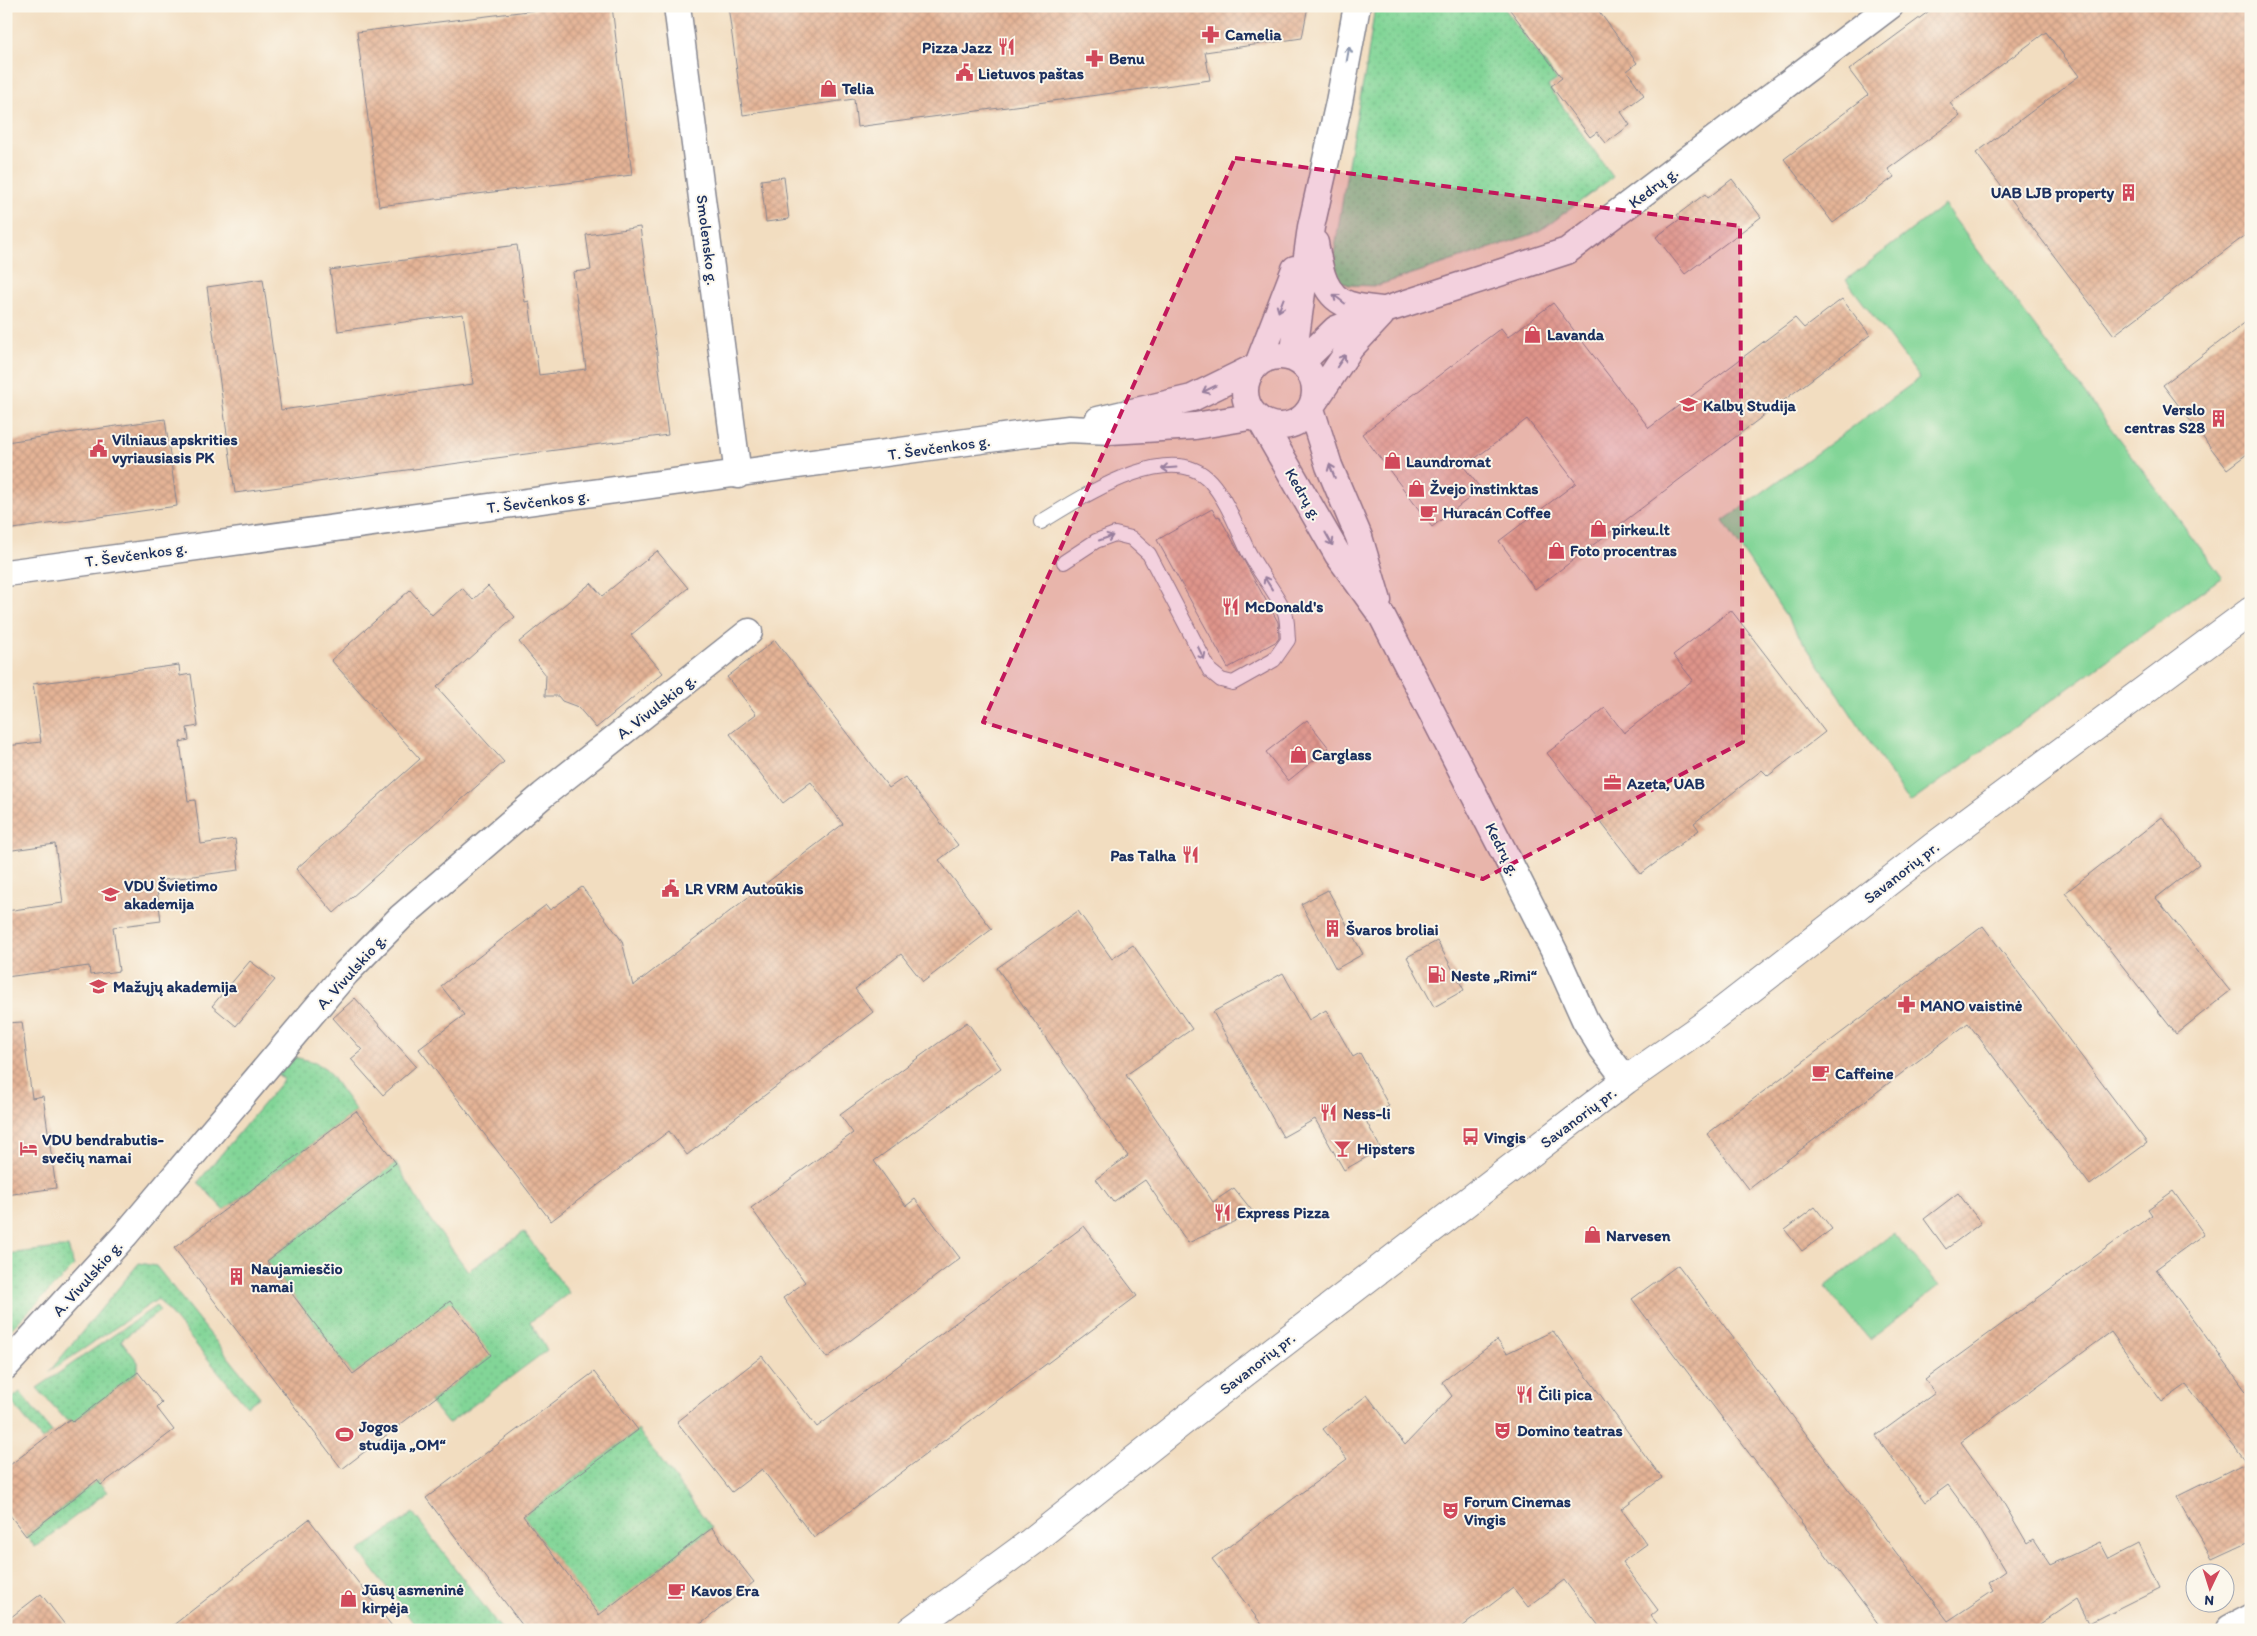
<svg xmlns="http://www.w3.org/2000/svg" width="2257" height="1636" viewBox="0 0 2257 1636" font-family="Itim,sans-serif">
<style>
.grass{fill:url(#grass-dots);stroke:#4e827a}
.park{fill:#82d597;stroke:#4e827a}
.building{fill:url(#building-cross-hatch)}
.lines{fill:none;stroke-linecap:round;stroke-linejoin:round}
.lane-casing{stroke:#86868f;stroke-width:16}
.street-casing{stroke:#86868f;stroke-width:29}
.primary-casing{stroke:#86868f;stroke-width:30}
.lane{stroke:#fff;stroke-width:14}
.street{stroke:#fff;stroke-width:26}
.primary{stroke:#fff;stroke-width:28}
.oneway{stroke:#8d97ae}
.marked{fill:#c2185b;fill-opacity:0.2;stroke:#c2185b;stroke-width:4;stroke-dasharray:10 6;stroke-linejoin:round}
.labels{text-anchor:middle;stroke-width:4;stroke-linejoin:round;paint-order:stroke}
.poi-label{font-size:16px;font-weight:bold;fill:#1b2f5e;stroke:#fbf7ec;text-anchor:start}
.street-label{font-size:16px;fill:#1b2f5e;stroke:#fbf7ec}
</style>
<defs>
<pattern id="grass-dots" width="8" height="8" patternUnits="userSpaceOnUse" patternTransform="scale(1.25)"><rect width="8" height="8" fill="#82d597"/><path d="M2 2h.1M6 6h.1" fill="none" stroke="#70b785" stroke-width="1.8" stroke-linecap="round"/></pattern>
<pattern id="building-cross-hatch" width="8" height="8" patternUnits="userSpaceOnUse" patternTransform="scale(1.25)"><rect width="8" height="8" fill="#e5b496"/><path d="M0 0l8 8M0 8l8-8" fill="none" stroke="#c49b84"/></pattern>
</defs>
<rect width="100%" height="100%" fill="#fbf7ec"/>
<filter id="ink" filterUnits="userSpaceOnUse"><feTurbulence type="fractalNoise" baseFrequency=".02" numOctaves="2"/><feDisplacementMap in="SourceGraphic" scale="10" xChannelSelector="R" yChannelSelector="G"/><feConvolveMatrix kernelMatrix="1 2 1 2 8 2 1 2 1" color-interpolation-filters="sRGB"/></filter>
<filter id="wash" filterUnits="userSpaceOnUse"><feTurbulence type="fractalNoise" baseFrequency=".0096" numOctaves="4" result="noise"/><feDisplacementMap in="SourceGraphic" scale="20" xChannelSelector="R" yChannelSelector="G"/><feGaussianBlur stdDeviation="1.12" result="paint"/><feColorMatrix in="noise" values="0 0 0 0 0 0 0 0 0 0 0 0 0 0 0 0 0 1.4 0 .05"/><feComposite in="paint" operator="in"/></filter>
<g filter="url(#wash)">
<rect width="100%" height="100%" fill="#f2ddc0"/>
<path class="grass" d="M1375 6H1503L1557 80 1548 86 1613 177 1547 226 1533 234 1376 286 1349 285 1337 280 1332 267 1352 140 1366 68Z
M294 1057 315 1062 326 1069 356 1111 224 1210 198 1182 284 1079 276 1073Z
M396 1163 426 1214 468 1271 524 1232 569 1293 530 1322 547 1350 448 1424 430 1402 490 1355 450 1302 353 1374 267 1261Z
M68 1247 74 1266 6 1334V1254Z
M139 1263 156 1266 260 1397 247 1406 158 1299 49 1372Z
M156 1306 160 1311 121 1340 138 1362V1372L73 1422 70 1419 67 1421 37 1388Z
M20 1392 52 1432 42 1440 10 1400Z
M638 1430 712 1528 599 1616 523 1516Z
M97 1480 107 1492 35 1547 26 1536Z
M413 1513 502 1630H419L359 1551Z"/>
<path class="park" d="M1944 205 2222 577 1910 803 1723 521 1920 378 1846 280Z
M1893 1233 1939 1286 1870 1340 1825 1287Z"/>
<g id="blocks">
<path class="building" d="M535 6H612L632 175 379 206 357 32 536 10Z
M728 6H1308L1302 38 1205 52 1210 80 857 127 854 99 743 115Z
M1507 6H1595L1637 63 1627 71 1644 95 1621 112 1630 125 1606 143 1597 132 1590 137 1551 86 1562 78Z
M1936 6H2251V231L2114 335 1976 153 2079 76 2046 32 1950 103 1960 116 1888 169 1894 177 1833 223 1784 159 1868 95 1849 70Z
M784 177 789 219 766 222 761 180Z
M1732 179 1761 217 1685 274 1656 237 1680 219 1677 215 1705 194 1708 198Z
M640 227 668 435 235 493 207 287 263 279 281 410 473 384 463 314 338 331 330 270 517 245 525 302 529 301 539 375 586 369 573 272 591 270 586 235Z
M1842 299 1870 335 1535 589 1499 541 1576 483 1527 419 1464 467 1481 489 1432 527 1362 434 1501 328 1508 337 1553 303 1649 428 1795 318 1804 328Z
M2251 318V451L2227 469 2163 385Z
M165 419 177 506 6 530V442Z
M1212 509 1217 517 1219 516 1278 622 1279 638 1277 641 1228 668 1157 540Z
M657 551 688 588 631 635 663 673 596 728 578 707 562 701 558 696H545L546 675 519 642 591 583 602 596Z
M488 586 515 617 437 687 504 762 334 913 296 869 420 759 331 660 410 590 432 615 462 588 473 600Z
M1731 610 1825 732 1768 776 1762 770 1694 823 1699 830 1641 874 1547 753 1605 708 1624 733 1693 680 1673 655Z
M775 640 889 788 905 777 958 845 939 860 992 929 923 982 901 954 855 989 873 1012 687 1155 669 1131 551 1221 419 1049 464 1015 441 986 546 905 550 910 582 887 622 941 633 986 843 824 811 782 783 803 730 734 756 714 727 677Z
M179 665 180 676 191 674 198 726 187 728 189 740 180 742 188 801 195 800 201 844 235 839 239 870 156 881 161 921 113 927 119 971 90 975 89 966 6 977V911L63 903 55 844 6 851V746L41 742 33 684Z
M1307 720 1329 748 1288 781 1266 752Z
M2162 817 2199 864 2156 898 2230 991 2176 1034 2065 893Z
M1328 890 1363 954 1336 969 1301 904Z
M1078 911 1112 959 1133 945 1192 1029 1126 1075 1213 1202 1234 1188 1254 1213 1188 1243 1145 1180 1113 1202 1096 1179 1128 1156 997 968Z
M1983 926 2147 1143 2090 1185 1968 1023 1749 1189 1707 1134Z
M1437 941 1464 990 1434 1007 1407 957Z
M250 961 275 980 236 1026 212 1006Z
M1283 973 1309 1020 1326 1010 1353 1057 1360 1053 1389 1106 1365 1119 1381 1149 1344 1170 1315 1119 1283 1137 1213 1012Z
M355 998 416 1066 383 1095 351 1059 362 1050 333 1018Z
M22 1022 32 1098 43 1096 56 1188 6 1195V1023Z
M967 1022 1001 1068 874 1161 906 1206 915 1199 960 1258 827 1358 783 1298 805 1282 751 1208 853 1133 840 1115Z
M356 1111 396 1163 267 1261 353 1374 450 1301 491 1355 342 1469 174 1248Z
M2173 1191 2204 1234 2156 1269 2251 1398V1540L2212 1558 2176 1497 2247 1462 2186 1385 2162 1402 2111 1332 1961 1442 1996 1490 2027 1543 2033 1539 2050 1565 2100 1542 2109 1559 2138 1544 2159 1588 2089 1623 2077 1599 2031 1630H1883L1632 1299 1678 1265 1948 1621 1993 1591 1988 1583 2005 1571 1976 1523 1948 1485 1925 1502 1876 1436 1935 1393 1925 1380 2152 1215 2148 1209Z
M1958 1193 1981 1223 1946 1249 1924 1219Z
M1815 1207 1832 1229 1802 1251 1785 1230Z
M1084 1226 1137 1296 814 1538 762 1469 732 1492 677 1422 762 1356 817 1427Z
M1553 1331 1662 1478 1621 1509 1647 1544 1622 1562 1658 1610 1651 1616 1662 1630H1602L1564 1580 1528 1607 1513 1588 1458 1630H1266L1212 1559 1347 1459 1323 1429 1367 1395 1405 1445 1452 1396 1442 1382 1497 1340 1507 1353Z
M138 1372 162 1403 157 1408 174 1430 101 1485 97 1480 26 1536 6 1510V1468L70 1419 73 1422Z
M594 1372 638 1430 523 1516 599 1615 712 1528 754 1582 693 1630H526L426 1498Z
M309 1519 395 1630H167L227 1583Z
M41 1594 69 1630H6V1621Z"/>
</g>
</g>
<g filter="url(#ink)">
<use href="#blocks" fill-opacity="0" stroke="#86868f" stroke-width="1"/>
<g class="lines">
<defs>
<path id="lane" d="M1041 522C1078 500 1170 437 1210 481 1227 500 1237 528 1248 551 1258 571 1274 589 1284 610 1288 618 1287 631 1288 640L1274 660 1233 683 1221 680 1210 671 1149 554 1131 538 1115 534 1096 541 1064 562"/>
<path id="street" d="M677 6 738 475
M1315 243C1319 266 1323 298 1350 305 1360 308 1372 309 1382 310
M1245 391a35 35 0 1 1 70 0a35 35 0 1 1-70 0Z
M1293 358 1311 227 1339 102 1357 6
M1259 362 1295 269
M1301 363 1336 329 1385 310 1567 251 1890 6
M1314 402 1351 347 1381 315
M1311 409 1329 466 1359 537 1378 601
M1098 420 1192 398 1253 368
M1261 421 1338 555 1382 616 1509 862 1554 951 1585 1020 1602 1048 1626 1080
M6 573 1018 435 1069 429 1110 431 1195 426 1255 416
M6 1366 125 1235 346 973 401 917 543 795 749 632
M2228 1630 2251 1618"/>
<path id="primary" d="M911 1630 1031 1542 1230 1384 1626 1080 1703 1026 1933 847 2251 611"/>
</defs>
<use href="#lane" class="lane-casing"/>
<use href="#street" class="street-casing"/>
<use href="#primary" class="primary-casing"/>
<use href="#lane" class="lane"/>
<use href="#street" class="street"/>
<use href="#primary" class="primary"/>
</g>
<defs><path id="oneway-shaft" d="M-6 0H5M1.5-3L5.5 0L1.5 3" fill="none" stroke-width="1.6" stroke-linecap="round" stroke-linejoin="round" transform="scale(1.25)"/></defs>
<g class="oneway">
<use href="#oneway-shaft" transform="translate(1348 54) rotate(-80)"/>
<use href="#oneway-shaft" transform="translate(1339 299) rotate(-143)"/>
<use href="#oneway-shaft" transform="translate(1281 305) rotate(111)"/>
<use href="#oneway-shaft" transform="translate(1341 361) rotate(-56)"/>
<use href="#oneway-shaft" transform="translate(1209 389) rotate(154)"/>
<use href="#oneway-shaft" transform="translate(1169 468) rotate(176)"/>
<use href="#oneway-shaft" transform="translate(1332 471) rotate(-112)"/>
<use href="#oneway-shaft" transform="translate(1106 538) rotate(-19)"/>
<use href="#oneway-shaft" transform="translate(1329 539) rotate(61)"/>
<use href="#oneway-shaft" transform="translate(1268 583) rotate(-122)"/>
<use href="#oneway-shaft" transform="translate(1201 653) rotate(64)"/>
</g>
</g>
<path class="marked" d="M1235 158 1740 226 1743 742 1483 879 983 722Z"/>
<defs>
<symbol id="pharmacy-bare" viewBox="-9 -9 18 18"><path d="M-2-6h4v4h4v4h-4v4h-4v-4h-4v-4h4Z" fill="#d1495b" stroke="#fbf7ec" stroke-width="2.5" paint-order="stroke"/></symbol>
<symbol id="restaurant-bare" viewBox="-9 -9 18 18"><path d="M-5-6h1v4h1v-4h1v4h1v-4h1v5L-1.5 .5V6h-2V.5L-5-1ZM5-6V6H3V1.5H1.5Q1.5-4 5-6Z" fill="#d1495b" stroke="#fbf7ec" stroke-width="2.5" paint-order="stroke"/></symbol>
<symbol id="civic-bare" viewBox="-9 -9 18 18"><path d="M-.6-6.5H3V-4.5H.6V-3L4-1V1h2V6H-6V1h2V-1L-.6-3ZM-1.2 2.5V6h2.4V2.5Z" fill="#d1495b" stroke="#fbf7ec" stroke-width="2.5" paint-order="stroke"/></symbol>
<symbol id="shop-bare" viewBox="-9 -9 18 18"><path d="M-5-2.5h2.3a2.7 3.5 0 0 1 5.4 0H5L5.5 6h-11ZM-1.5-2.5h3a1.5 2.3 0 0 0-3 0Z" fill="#d1495b" stroke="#fbf7ec" stroke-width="2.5" paint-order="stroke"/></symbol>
<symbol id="building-bare" viewBox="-9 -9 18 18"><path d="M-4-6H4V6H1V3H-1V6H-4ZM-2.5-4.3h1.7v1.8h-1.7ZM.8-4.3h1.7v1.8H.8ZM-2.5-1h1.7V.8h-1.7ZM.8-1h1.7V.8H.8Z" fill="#d1495b" stroke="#fbf7ec" stroke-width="2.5" paint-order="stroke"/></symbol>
<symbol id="school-bare" viewBox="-9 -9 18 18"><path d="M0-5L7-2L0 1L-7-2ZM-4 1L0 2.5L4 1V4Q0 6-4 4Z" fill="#d1495b" stroke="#fbf7ec" stroke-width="2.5" paint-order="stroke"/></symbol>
<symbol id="cafe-bare" viewBox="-9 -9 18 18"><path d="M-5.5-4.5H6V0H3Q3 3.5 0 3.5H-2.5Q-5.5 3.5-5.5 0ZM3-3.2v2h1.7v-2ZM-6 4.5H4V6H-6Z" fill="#d1495b" stroke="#fbf7ec" stroke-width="2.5" paint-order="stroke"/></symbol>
<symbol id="office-bare" viewBox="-9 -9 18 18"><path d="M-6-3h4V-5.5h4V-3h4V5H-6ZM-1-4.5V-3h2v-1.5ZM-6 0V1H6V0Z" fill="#d1495b" stroke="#fbf7ec" stroke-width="2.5" paint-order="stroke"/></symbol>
<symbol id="university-bare" viewBox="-9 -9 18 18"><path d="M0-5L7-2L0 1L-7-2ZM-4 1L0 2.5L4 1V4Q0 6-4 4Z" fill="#d1495b" stroke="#fbf7ec" stroke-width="2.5" paint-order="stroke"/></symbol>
<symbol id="fuel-bare" viewBox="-9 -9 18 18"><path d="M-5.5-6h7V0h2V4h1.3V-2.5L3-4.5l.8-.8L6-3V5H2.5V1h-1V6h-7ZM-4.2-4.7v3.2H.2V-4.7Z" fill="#d1495b" stroke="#fbf7ec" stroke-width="2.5" paint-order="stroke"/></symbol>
<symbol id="bus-bare" viewBox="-9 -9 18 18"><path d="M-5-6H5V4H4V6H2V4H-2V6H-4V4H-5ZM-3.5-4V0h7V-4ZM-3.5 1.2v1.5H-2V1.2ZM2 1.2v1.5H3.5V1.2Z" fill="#d1495b" stroke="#fbf7ec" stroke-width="2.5" paint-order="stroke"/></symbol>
<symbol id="hotel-bare" viewBox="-9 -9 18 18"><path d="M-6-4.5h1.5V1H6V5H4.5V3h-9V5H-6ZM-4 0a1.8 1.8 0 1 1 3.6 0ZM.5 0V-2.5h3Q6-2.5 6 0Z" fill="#d1495b" stroke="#fbf7ec" stroke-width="2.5" paint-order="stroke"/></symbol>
<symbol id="bar-bare" viewBox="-9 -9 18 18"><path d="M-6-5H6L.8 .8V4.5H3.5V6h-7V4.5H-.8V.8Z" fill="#d1495b" stroke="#fbf7ec" stroke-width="2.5" paint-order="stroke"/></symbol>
<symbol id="theatre-bare" viewBox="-9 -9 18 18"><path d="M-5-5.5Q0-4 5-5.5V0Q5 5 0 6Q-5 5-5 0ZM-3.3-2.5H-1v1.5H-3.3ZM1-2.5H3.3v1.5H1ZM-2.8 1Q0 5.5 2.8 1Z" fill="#d1495b" stroke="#fbf7ec" stroke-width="2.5" paint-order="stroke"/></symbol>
<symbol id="stadium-bare" viewBox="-9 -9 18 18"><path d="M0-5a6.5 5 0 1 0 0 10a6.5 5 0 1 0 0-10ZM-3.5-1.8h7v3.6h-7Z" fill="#d1495b" stroke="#fbf7ec" stroke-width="2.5" paint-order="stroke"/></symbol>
</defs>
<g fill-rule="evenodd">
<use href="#pharmacy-bare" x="1198" y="22" width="25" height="25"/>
<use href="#restaurant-bare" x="994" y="34" width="25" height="25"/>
<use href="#pharmacy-bare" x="1082" y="46" width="25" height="25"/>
<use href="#civic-bare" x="952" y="60" width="25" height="25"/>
<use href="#shop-bare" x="816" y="76" width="25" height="25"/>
<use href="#building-bare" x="2116" y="180" width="25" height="25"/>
<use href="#shop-bare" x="1520" y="322" width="25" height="25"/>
<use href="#school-bare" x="1676" y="392" width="25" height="25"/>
<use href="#building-bare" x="2206" y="406" width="25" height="25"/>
<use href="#civic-bare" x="86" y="436" width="25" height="25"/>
<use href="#shop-bare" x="1380" y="448" width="25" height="25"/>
<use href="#shop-bare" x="1404" y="476" width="25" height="25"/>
<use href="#cafe-bare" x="1416" y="500" width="25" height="25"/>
<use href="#shop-bare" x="1586" y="516" width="25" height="25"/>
<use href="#shop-bare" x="1544" y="538" width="25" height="25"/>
<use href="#restaurant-bare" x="1218" y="594" width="25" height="25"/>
<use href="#shop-bare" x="1286" y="742" width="25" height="25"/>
<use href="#office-bare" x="1600" y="770" width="25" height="25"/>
<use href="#restaurant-bare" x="1178" y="842" width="25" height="25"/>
<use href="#civic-bare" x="658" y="876" width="25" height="25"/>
<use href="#university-bare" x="98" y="882" width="25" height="25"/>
<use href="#building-bare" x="1320" y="916" width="25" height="25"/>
<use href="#fuel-bare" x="1424" y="962" width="25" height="25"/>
<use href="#school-bare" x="86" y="974" width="25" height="25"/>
<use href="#pharmacy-bare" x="1894" y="992" width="25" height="25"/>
<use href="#cafe-bare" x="1808" y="1060" width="25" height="25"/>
<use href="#restaurant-bare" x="1316" y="1100" width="25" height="25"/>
<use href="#bus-bare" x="1458" y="1124" width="25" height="25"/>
<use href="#hotel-bare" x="16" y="1136" width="25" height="25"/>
<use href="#bar-bare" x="1330" y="1136" width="25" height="25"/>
<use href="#restaurant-bare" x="1210" y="1200" width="25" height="25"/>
<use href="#shop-bare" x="1580" y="1222" width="25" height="25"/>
<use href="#building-bare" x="224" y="1264" width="25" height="25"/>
<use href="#restaurant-bare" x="1512" y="1382" width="25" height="25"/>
<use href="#theatre-bare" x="1490" y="1418" width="25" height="25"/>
<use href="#stadium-bare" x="332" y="1422" width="25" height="25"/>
<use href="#theatre-bare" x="1438" y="1498" width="25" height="25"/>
<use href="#cafe-bare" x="664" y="1578" width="25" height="25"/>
<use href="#shop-bare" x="336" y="1586" width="25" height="25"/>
</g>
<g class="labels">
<g class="poi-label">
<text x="1225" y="40">Camelia</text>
<text x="992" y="53" text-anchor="end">Pizza Jazz</text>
<text x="1109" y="64">Benu</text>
<text x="978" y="79">Lietuvos paštas</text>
<text x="842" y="94">Telia</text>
<text x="2114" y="198" text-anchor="end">UAB LJB property</text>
<text x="1547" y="340">Lavanda</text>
<text x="1703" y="411">Kalbų Studija</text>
<text x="2205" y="415" text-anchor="end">Verslo<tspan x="2205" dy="18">centras S28</tspan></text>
<text x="112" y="445">Vilniaus apskrities<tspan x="112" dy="18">vyriausiasis PK</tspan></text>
<text x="1406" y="467">Laundromat</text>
<text x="1430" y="494">Žvejo instinktas</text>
<text x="1443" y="518">Huracán Coffee</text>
<text x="1612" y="535">pirkeu.lt</text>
<text x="1570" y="556">Foto procentras</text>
<text x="1245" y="612">McDonald's</text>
<text x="1312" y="760">Carglass</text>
<text x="1627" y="789">Azeta, UAB</text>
<text x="1176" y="861" text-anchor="end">Pas Talha</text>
<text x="124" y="891">VDU Švietimo<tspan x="124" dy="18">akademija</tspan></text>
<text x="685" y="894">LR VRM Autoūkis</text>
<text x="1346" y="935">Švaros broliai</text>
<text x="1451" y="981">Neste „Rimi“</text>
<text x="113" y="992">Mažųjų akademija</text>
<text x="1920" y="1011">MANO vaistinė</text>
<text x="1835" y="1079">Caffeine</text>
<text x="1343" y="1119">Ness-li</text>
<text x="1484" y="1143">Vingis</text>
<text x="42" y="1145">VDU bendrabutis-<tspan x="42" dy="18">svečių namai</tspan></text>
<text x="1357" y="1154">Hipsters</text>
<text x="1237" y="1218">Express Pizza</text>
<text x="1606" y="1241">Narvesen</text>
<text x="251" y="1274">Naujamiesčio<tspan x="251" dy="18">namai</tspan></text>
<text x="1538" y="1400">Čili pica</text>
<text x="359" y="1432">Jogos<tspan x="359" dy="18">studija „OM“</tspan></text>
<text x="1517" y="1436">Domino teatras</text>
<text x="1464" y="1507">Forum Cinemas<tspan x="1464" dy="18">Vingis</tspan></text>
<text x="362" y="1595">Jūsų asmeninė<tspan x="362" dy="18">kirpėja</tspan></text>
<text x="691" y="1596">Kavos Era</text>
</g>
<g class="street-label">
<text transform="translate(1653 187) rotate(-37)" y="6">Kedrų g.</text>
<text transform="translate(708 240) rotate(83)" y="6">Smolensko g.</text>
<text transform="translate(939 447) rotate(-8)" y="6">T. Ševčenkos g.</text>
<text transform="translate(1304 494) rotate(60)" y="6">Kedrų g.</text>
<text transform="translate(538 501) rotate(-7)" y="6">T. Ševčenkos g.</text>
<text transform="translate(136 554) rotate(-8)" y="6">T. Ševčenkos g.</text>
<text transform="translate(656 706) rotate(-38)" y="6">A. Vivulskio g.</text>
<text transform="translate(1503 849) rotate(63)" y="6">Kedrų g.</text>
<text transform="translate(1901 872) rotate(-38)" y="6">Savanorių pr.</text>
<text transform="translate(351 971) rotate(-48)" y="6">A. Vivulskio g.</text>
<text transform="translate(1578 1117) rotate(-37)" y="6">Savanorių pr.</text>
<text transform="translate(87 1278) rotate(-48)" y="6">A. Vivulskio g.</text>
<text transform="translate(1257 1363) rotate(-38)" y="6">Savanorių pr.</text>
</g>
</g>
<rect width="2257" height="1636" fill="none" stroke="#fbf7ec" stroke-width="25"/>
<g transform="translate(2210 1588) rotate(184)"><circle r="24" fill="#fbf7ec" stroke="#a1a7b3"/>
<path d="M0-4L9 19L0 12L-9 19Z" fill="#d1495b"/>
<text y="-8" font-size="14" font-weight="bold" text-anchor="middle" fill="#1b2f5e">N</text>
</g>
</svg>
